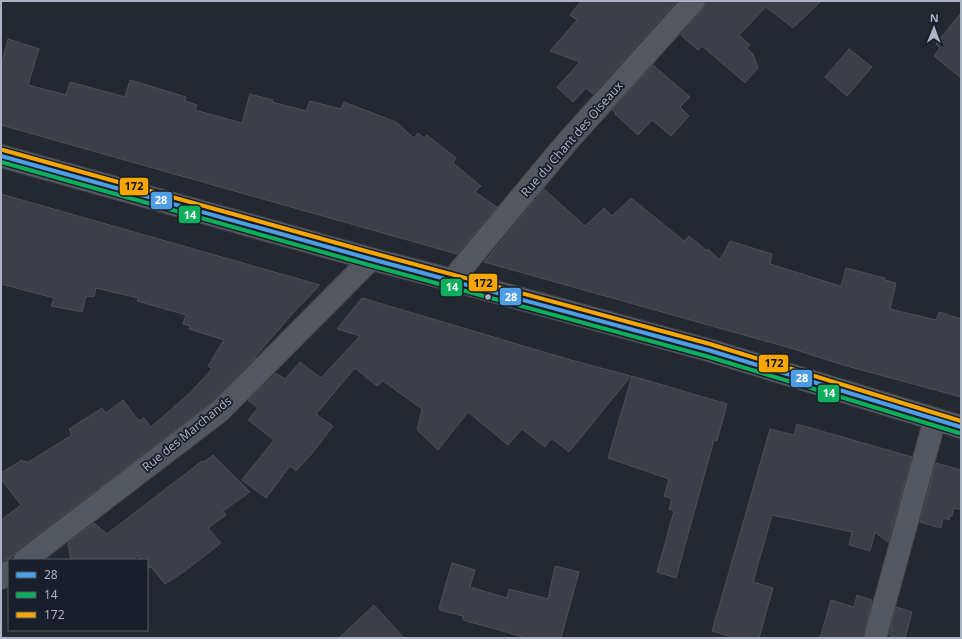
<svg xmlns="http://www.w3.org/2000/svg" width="962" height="639" viewBox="0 0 962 639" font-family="'Noto Sans',sans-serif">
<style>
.building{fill:#3c3f47;stroke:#4b5058}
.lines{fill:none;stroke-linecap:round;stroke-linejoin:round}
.minor-casing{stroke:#404349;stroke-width:24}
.major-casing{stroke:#41454d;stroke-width:24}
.minor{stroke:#53575f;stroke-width:22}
.major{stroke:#565961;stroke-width:22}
.bus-1-casing{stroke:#181e2a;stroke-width:7}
.bus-2-casing{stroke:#181e2a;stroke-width:7}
.bus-3-casing{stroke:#181e2a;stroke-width:7}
.bus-1{stroke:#4d9ee5;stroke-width:4}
.bus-2{stroke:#0daf5c;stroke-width:4}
.bus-3{stroke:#f7a600;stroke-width:4}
.bus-dot{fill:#acb3c3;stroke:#181e2a;stroke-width:1.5}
.labels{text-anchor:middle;stroke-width:3.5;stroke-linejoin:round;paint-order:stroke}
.street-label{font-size:12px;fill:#acb3c3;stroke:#181e2a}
.line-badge{stroke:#181e2a;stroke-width:1.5}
.badge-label{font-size:11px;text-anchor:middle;font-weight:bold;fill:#fff}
.pale-badge-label{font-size:11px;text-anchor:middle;font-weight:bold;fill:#111}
</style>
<rect width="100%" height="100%" fill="#242830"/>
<path class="building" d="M581 1H677L593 94 586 88 573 102 557 87 580 62 550 51 577 20 570 15Z
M706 1H821L793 28 766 7 739 35 750 45 747 48 753 54 758 68 745 83 702 46 698 50 681 35 703 9Z
M961 13V78L934 56 940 48 936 44Z
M8 39 39 49 28 85 66 95 70 82 125 97 130 80 186 97 185 101 197 105 195 110 242 123 250 94 273 100 272 102 306 111 310 101 341 109 344 102 396 122 414 138 418 133 424 138 427 135 456 158 453 163 481 186 475 192 497 207 457 254 1 125V66Z
M849 49 872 67 847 96 825 77Z
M653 65 690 97 680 107 689 116 671 136 652 120 638 135 615 114 616 113 612 110Z
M544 189 585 226 604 208 612 216 631 198 684 241 689 236 707 251 708 249 720 260 730 241 772 254 770 264 840 286H841L846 268 885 278V280L896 283 890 309 936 320 939 312 961 319V397L843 365 790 348 484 262Z
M1 194 320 285 294 312 255 357V358L212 402 17 550 13 556 1 562V520L21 505 1 479V473L22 460 24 462 26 461 27 463 72 435 69 429 102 408 106 413 123 400 139 421 144 418 151 427 190 393 212 369 208 366 224 340 189 329 190 326 183 324 186 315 137 301 138 298 96 288 94 297 86 296 82 312 51 306 54 298 1 284Z
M362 298 571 360 631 376 569 452 551 438 545 447 522 429 508 445 468 412 438 450 417 430 422 409 383 381 377 386 355 368 316 414 333 426 314 451 296 471 290 466 266 498 242 480 274 440 248 420 258 408 248 400 276 373 285 379 300 362 321 378 360 336 337 329Z
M632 376 727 404 717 441 714 440 676 578 657 572 674 511 669 509 672 499 664 496 669 479 608 458Z
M797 424 912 457 888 542 875 532 870 551 849 545 852 532 772 515 753 582 773 588 759 638H735L712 631 770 429 794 435Z
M213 455 250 492 223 511 226 515 208 528 221 543 185 571 165 584 151 567 147 569V560H140L137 556 132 560H71L68 543 94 523 107 534 202 461 204 462Z
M936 463 961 470V510L954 508 952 516H950L949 520 943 518 941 528 920 522Z
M452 563 475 570 470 587 507 598 509 589 548 599 555 566 579 572 561 638H527L463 620V616L440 610 439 608Z
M857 595 872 600 863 638H820L831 600 854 607Z
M374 605 404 638H339Z
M896 607 912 612 905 638H897L889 635Z"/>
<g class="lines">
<defs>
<path id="minor" d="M452 280 567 142 694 1
M25 560 220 411 371 259
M1 578 9 572
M875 638 935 419"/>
<path id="major" d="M1 156 371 259 452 280 708 350 961 427"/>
</defs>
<use href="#minor" class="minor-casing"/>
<use href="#major" class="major-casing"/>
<use href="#minor" class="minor"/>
<use href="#major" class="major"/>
<defs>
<path id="bus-1" d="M1 156 371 259 708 350 961 427"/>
<path id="bus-2" d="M1 162 369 265 706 356 959 433"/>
<path id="bus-3" d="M3 150 373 253 710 344 961 421"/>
</defs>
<use href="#bus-1" class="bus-1-casing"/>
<use href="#bus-2" class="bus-2-casing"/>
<use href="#bus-3" class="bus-3-casing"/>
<use href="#bus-1" class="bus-1"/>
<use href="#bus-2" class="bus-2"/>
<use href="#bus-3" class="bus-3"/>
</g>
<circle class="bus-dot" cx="488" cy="297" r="3.5"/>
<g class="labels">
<g class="street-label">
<text transform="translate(572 139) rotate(-49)" y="4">Rue du Chant des Oiseaux</text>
<text transform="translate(187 434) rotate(-39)" y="4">Rue des Marchands</text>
</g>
</g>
<g class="line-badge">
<rect x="119" y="177" width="30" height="19" rx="4" fill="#f7a600"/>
<rect x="150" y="191" width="23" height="19" rx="4" fill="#4d9ee5"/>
<rect x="178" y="205" width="23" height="19" rx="4" fill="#0daf5c"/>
<rect x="468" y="273" width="30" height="19" rx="4" fill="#f7a600"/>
<rect x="440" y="278" width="23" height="19" rx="4" fill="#0daf5c"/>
<rect x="499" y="287" width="23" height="19" rx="4" fill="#4d9ee5"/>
<rect x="758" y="354" width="31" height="19" rx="4" fill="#f7a600"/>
<rect x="790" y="369" width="23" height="19" rx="4" fill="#4d9ee5"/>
<rect x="817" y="384" width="23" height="19" rx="4" fill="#0daf5c"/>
</g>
<g class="badge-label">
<text x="161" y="204">28</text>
<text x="190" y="219">14</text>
<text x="452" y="291">14</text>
<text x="511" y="301">28</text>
<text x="802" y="382">28</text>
<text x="829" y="397">14</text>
</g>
<g class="pale-badge-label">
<text x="134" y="190">172</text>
<text x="483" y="287">172</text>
<text x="774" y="367">172</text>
</g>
<rect width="962" height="639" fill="none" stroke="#acb3c3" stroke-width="4"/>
<rect x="8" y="559" width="140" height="72" fill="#181e2a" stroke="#535a67"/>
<rect x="16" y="572" width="20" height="6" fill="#4d9ee5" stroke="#535a67"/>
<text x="44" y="579" font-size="12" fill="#acb3c3">28</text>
<rect x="16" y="592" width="20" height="6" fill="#0daf5c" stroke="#535a67"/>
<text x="44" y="599" font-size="12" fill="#acb3c3">14</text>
<rect x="16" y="612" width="20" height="6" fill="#f7a600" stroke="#535a67"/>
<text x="44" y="619" font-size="12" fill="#acb3c3">172</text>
<g transform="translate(934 28) rotate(1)" stroke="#181e2a" stroke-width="3" paint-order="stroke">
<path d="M0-3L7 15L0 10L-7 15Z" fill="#acb3c3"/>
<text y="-6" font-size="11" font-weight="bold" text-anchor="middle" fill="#acb3c3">N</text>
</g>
</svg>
